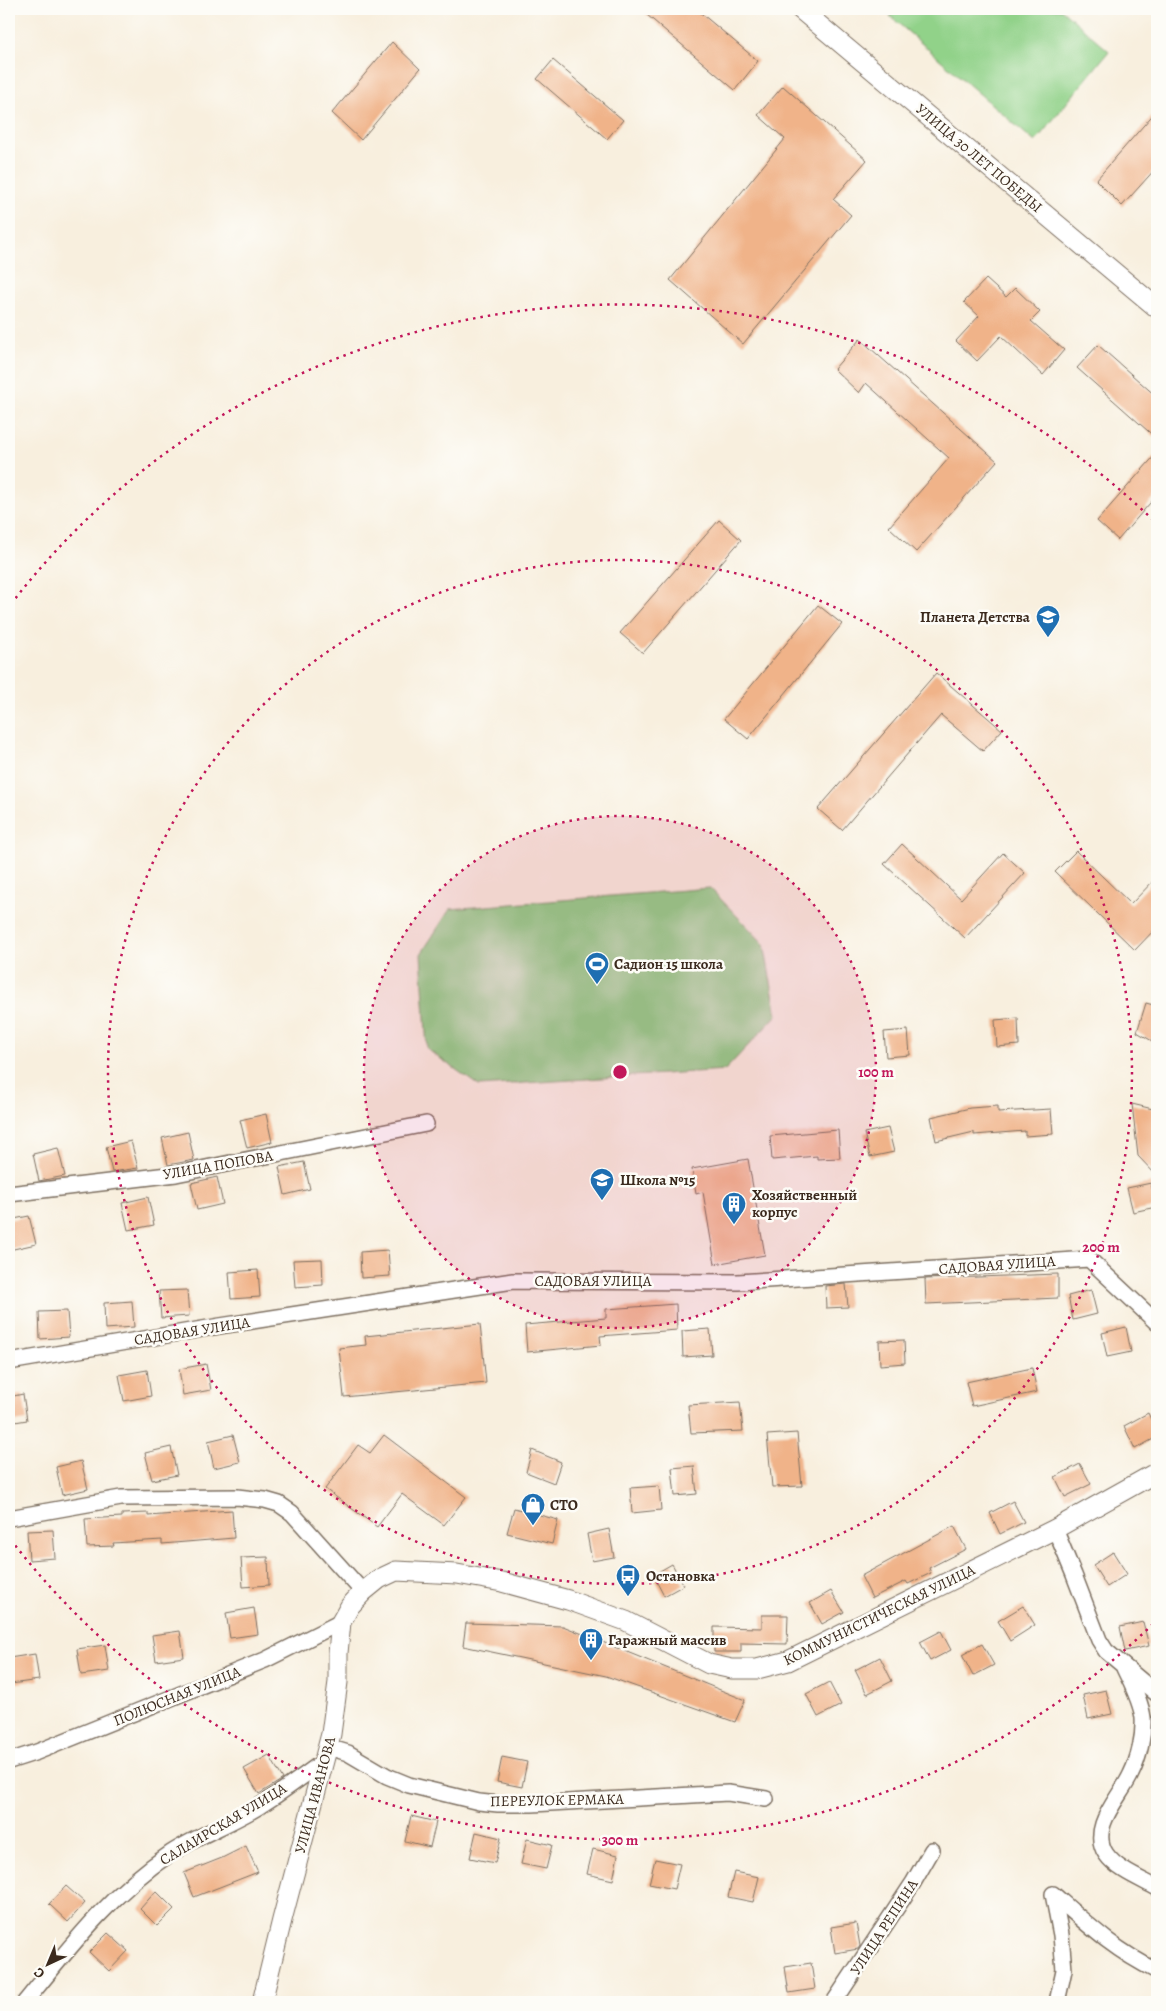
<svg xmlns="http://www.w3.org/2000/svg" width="1166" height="2011" viewBox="0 0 1166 2011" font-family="Alegreya,serif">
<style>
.pitch{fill:#91d289;stroke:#667e54}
.building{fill:#f0b389}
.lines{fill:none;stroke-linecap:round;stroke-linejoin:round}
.minor-casing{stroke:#7d6f61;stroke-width:18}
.tertiary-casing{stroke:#7d6f61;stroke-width:21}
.minor{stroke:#fff;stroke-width:15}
.tertiary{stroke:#fff;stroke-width:19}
.ring{fill:none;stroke:#c2185b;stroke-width:2.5;stroke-dasharray:2.5 5}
.labels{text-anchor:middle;stroke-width:5;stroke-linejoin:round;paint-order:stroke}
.street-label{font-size:15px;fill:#3b2a1e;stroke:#fdfcf7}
.poi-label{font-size:15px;font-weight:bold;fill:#3b2a1e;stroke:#fdfcf7;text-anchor:start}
.centre{fill:#c2185b;stroke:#fdfcf7;stroke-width:2.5}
.ring-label{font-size:15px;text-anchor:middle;font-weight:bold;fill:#c2185b;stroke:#fdfcf7;stroke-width:5;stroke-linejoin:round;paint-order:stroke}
</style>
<rect width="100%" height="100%" fill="#fdfcf7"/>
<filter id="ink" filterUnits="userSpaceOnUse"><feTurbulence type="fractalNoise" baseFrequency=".02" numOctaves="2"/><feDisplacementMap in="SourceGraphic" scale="10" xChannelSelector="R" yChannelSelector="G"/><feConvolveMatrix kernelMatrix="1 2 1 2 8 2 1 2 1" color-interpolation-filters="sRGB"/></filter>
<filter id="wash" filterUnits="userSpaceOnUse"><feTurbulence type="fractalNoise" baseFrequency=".0096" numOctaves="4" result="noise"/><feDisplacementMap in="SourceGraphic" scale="20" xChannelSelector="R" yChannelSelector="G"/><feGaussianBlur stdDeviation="1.12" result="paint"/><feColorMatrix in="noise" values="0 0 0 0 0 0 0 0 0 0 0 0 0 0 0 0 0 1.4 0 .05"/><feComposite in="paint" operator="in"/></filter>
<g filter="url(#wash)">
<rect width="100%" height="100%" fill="#f8efde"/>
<path class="pitch" d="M896 9H1061L1109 51 1035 142 890 16Z
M710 888 764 944 777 1015 725 1070 479 1086 427 1049 421 954 450 909Z"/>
<g id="blocks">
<path class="building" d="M640 9H696L758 61 735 90Z
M392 42 420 69 361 140 332 113Z
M553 60 623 120 607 139 537 79Z
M783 86 867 160 833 199 851 215 743 344 670 280 785 139 758 115Z
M1157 110V167L1122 206 1096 180Z
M986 279 1006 297 1015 288 1040 312 1031 321 1064 350 1043 375 1001 336 977 361 956 341 979 316 964 302Z
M860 339 997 461 916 552 889 527 949 458 866 383 859 393 834 369Z
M1098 345 1157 397V439L1077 368Z
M1157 453V495L1118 540 1097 521Z
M719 520 741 540 643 653 620 633Z
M818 605 842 624 748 739 724 719Z
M936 673 1002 730 983 751 941 715 842 830 818 809Z
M902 844 961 899 1003 853 1025 873 965 938 884 864Z
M1076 851 1131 904 1157 877V927L1135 950 1055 872Z
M1146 1003 1157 1006V1044L1137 1032Z
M1018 1018 1019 1045 997 1047 995 1020Z
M908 1030 910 1055 886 1057 884 1032Z
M1132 1104 1157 1110V1176L1138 1156Z
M998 1106V1112L1051 1109 1053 1134 1025 1136V1131L974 1135V1132L936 1141 931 1117 970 1108Z
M266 1114 272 1142 247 1148 240 1120Z
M888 1128 894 1152 870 1157 864 1133Z
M838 1130 840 1158 817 1159V1156L772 1160 770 1136Z
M188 1132 194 1160 168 1165 162 1138Z
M131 1141 138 1168 112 1172 106 1147Z
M58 1148 65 1176 39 1181 33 1154Z
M748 1159 765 1255 715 1264 703 1192 696 1194 692 1169Z
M304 1162 310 1189 285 1195 279 1167Z
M217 1177 223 1204 197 1210 191 1183Z
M1151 1183 1156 1207 1133 1212 1127 1188Z
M148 1197 154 1225 128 1230 122 1203Z
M29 1216 36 1244 9 1250V1220Z
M388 1250 390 1276 361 1278 360 1252Z
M322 1259 323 1285 295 1287 293 1260Z
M258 1270 260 1297 231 1299 229 1272Z
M1058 1274V1298L926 1304 925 1279Z
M846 1284 848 1307 826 1308 825 1286Z
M187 1290 189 1316 161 1318 159 1291Z
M1091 1290 1097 1314 1073 1320 1068 1296Z
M132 1301 134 1327 105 1329 104 1303Z
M676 1304 677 1330 600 1336 601 1345 527 1352 525 1325 606 1318V1309Z
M67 1311 69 1337 40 1339 39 1312Z
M480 1324 486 1383 344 1397 339 1348 366 1345 365 1336Z
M1126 1327 1131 1352 1107 1357 1102 1333Z
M710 1329 712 1355 683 1357 682 1331Z
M904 1340 905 1363 880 1365 879 1341Z
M206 1364 211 1390 183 1395 179 1369Z
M1032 1368 1037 1392 972 1406 966 1382Z
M147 1370 151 1396 124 1401 119 1375Z
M23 1394 27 1420 9 1423V1397Z
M740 1402 743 1431 691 1433 688 1405Z
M1148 1413 1157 1432V1437L1135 1449 1124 1426Z
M797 1433 802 1486 772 1487 767 1435Z
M233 1435 240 1462 214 1468 208 1441Z
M384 1435 466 1497 444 1525 402 1494 377 1527 325 1489 358 1445 370 1453Z
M171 1447 177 1475 152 1480 145 1453Z
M532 1450 561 1462 554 1483 526 1472Z
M81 1461 88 1489 62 1495 56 1467Z
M1080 1464 1091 1484 1065 1497 1055 1477Z
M694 1466 697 1494 675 1496 672 1468Z
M659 1486 661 1510 632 1513 630 1488Z
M1013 1501 1024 1522 1000 1534 990 1513Z
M514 1508 558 1520 552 1544 507 1533Z
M232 1510 234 1538 162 1544V1540L113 1543 114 1546 87 1547 85 1519 122 1517V1514L148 1513V1516Z
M954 1526 966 1549 929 1568 931 1573 908 1584 906 1581 872 1598 861 1576Z
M609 1529 614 1557 592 1561 587 1534Z
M53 1530 55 1558 29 1560 27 1531Z
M1113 1552 1127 1574 1107 1587 1093 1565Z
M268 1557 269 1585 243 1587 241 1558Z
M672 1564 684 1585 664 1596 653 1575Z
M831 1591 844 1612 822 1624 810 1603Z
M1023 1606 1035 1625 1010 1641 998 1621Z
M254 1608 258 1634 230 1638 226 1613Z
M762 1615H788L787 1644 741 1643V1652H714V1627L762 1628Z
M1143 1622 1149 1646 1125 1651 1120 1627Z
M466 1623 563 1626 745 1700 735 1722 606 1676 463 1646Z
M180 1631 184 1657 156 1661 152 1635Z
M941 1631 951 1650 930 1661 920 1642Z
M982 1644 994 1665 973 1676 962 1655Z
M105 1645 109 1671 81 1675 77 1649Z
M35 1654 39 1680 11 1684 9 1658Z
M880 1657 892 1681 867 1694 855 1670Z
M829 1682 841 1705 818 1717 806 1694Z
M1106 1690 1112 1714 1088 1719 1083 1695Z
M269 1755 283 1779 259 1794 244 1769Z
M502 1757 527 1762 522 1787 497 1782Z
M411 1816 436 1822 430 1847 405 1841Z
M476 1832 501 1838 495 1863 470 1858Z
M527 1839 552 1845 546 1869 521 1864Z
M246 1846 258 1872 194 1897 184 1873 222 1858Z
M593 1849 618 1855 613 1880 587 1874Z
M655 1859 680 1864 674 1889 649 1884Z
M734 1872 759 1877 753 1902 728 1897Z
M66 1886 85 1903 68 1922 49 1904Z
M156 1891 174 1909 157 1926 140 1909Z
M856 1923 860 1946 858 1949 835 1953 831 1927Z
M108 1933 128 1951 109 1971 89 1952Z
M811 1963 815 1989 789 1993 785 1967Z"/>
</g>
</g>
<g filter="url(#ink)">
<use href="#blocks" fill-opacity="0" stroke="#7d6f61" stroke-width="1"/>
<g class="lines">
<defs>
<path id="minor" d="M9 1194 176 1174 426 1124
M9 1362 220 1326 513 1281 738 1282 1089 1259 1157 1323
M9 1518 121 1498 237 1497 265 1500 279 1504 292 1513 363 1592
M1055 1529 1074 1575 1099 1640 1106 1651 1157 1694
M1124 1668C1131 1683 1141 1701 1143 1718 1144 1736 1139 1758 1131 1774 1121 1797 1088 1827 1106 1854 1117 1870 1141 1879 1157 1888
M328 1747 348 1753 387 1776 409 1785 479 1802 498 1804H532L728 1793 766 1799
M9 1761 37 1752 265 1660 341 1622
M1053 1894C1088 1925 1114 1950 1157 1971
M1053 1894 1061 1935 1064 1970 1057 2002
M25 2002C69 1948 112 1892 171 1853 199 1835 230 1824 258 1807 281 1793 303 1776 324 1761
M834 2002 913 1883 932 1850"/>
<path id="tertiary" d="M800 9 1157 308
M262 2002 282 1920 331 1734 338 1682V1653L341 1622 350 1606 363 1592 379 1579 396 1571 457 1574 502 1582 568 1600 626 1621 709 1664 732 1669H757L788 1661 1055 1529 1157 1472"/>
</defs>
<use href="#minor" class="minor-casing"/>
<use href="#tertiary" class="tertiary-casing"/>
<use href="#minor" class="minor"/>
<use href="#tertiary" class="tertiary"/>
</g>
</g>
<circle cx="620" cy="1072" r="256" fill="#c2185b" fill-opacity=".12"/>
<g class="ring">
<circle cx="620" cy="1072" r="256"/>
<circle cx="620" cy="1072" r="512"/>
<path d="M1153 1624A768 768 0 0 1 11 1540M11 604A768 768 0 0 1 1153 520"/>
</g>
<defs>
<symbol id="school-pin" viewBox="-11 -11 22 30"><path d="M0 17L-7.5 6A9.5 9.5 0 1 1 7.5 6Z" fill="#1f6fb2" stroke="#fdfcf7"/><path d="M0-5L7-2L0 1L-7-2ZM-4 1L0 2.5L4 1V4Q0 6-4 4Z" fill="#fff"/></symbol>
<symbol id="stadium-pin" viewBox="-11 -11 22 30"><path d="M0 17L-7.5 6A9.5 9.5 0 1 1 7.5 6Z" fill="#1f6fb2" stroke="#fdfcf7"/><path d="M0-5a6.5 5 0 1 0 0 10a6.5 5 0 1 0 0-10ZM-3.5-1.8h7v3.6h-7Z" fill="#fff"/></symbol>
<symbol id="building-pin" viewBox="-11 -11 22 30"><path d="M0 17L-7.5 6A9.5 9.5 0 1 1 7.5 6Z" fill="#1f6fb2" stroke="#fdfcf7"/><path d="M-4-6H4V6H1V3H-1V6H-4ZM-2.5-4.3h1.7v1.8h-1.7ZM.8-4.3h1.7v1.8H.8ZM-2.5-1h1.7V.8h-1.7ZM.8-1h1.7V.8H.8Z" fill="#fff"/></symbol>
<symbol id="shop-pin" viewBox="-11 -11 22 30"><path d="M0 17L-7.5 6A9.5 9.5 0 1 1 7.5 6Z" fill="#1f6fb2" stroke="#fdfcf7"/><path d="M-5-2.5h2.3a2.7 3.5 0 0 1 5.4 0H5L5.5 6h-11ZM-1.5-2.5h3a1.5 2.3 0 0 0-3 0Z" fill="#fff"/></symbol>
<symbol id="bus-pin" viewBox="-11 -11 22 30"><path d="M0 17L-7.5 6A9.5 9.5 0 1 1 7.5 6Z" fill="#1f6fb2" stroke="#fdfcf7"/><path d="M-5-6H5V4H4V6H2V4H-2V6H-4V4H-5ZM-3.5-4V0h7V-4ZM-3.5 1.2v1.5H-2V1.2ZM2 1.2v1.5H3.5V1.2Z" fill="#fff"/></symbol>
</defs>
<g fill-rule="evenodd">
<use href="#school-pin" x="1034" y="603" width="28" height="38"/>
<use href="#stadium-pin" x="583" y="950" width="28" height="38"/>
<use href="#school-pin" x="588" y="1166" width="28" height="38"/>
<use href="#building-pin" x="720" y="1190" width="28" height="38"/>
<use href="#shop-pin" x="519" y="1491" width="28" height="38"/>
<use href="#bus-pin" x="614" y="1562" width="28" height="38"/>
<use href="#building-pin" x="577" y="1626" width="28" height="38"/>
</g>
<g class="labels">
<g class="street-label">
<text transform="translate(979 158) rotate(40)" y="5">УЛИЦА 30 ЛЕТ ПОБЕДЫ</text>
<text transform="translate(218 1165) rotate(-10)" y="5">УЛИЦА ПОПОВА</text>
<text transform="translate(997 1265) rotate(-4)" y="5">САДОВАЯ УЛИЦА</text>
<text x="593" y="1286">САДОВАЯ УЛИЦА</text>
<text transform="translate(192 1331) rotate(-9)" y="5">САДОВАЯ УЛИЦА</text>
<text transform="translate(879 1615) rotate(-26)" y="5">КОММУНИСТИЧЕСКАЯ УЛИЦА</text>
<text transform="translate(177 1696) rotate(-22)" y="5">ПОЛЮСНАЯ УЛИЦА</text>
<text transform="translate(315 1795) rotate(-75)" y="5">УЛИЦА ИВАНОВА</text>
<text transform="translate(557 1800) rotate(-1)" y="5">ПЕРЕУЛОК ЕРМАКА</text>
<text transform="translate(223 1824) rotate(-31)" y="5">САЛАИРСКАЯ УЛИЦА</text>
<text transform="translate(884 1927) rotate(-57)" y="5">УЛИЦА РЕПИНА</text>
</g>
<g class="poi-label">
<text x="1030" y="622" text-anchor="end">Планета Детства</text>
<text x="614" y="969">Садион 15 школа</text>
<text x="620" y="1185">Школа №15</text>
<text x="752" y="1200">Хозяйственный<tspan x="752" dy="17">корпус</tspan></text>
<text x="550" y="1510">СТО</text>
<text x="646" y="1581">Остановка</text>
<text x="608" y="1645">Гаражный массив</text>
</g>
</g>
<circle cx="620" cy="1072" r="8" class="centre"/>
<g class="ring-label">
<text x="876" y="1077">100 m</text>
<text x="1101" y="1252">200 m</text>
<text x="620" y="1845">300 m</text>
</g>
<rect width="1166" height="2011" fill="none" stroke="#fdfcf7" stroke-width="30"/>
<g transform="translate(48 1964) rotate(224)" stroke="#fdfcf7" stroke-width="4" paint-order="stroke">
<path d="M0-4L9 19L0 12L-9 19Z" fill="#3b2a1e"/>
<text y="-8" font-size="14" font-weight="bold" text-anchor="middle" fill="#3b2a1e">С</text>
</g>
</svg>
